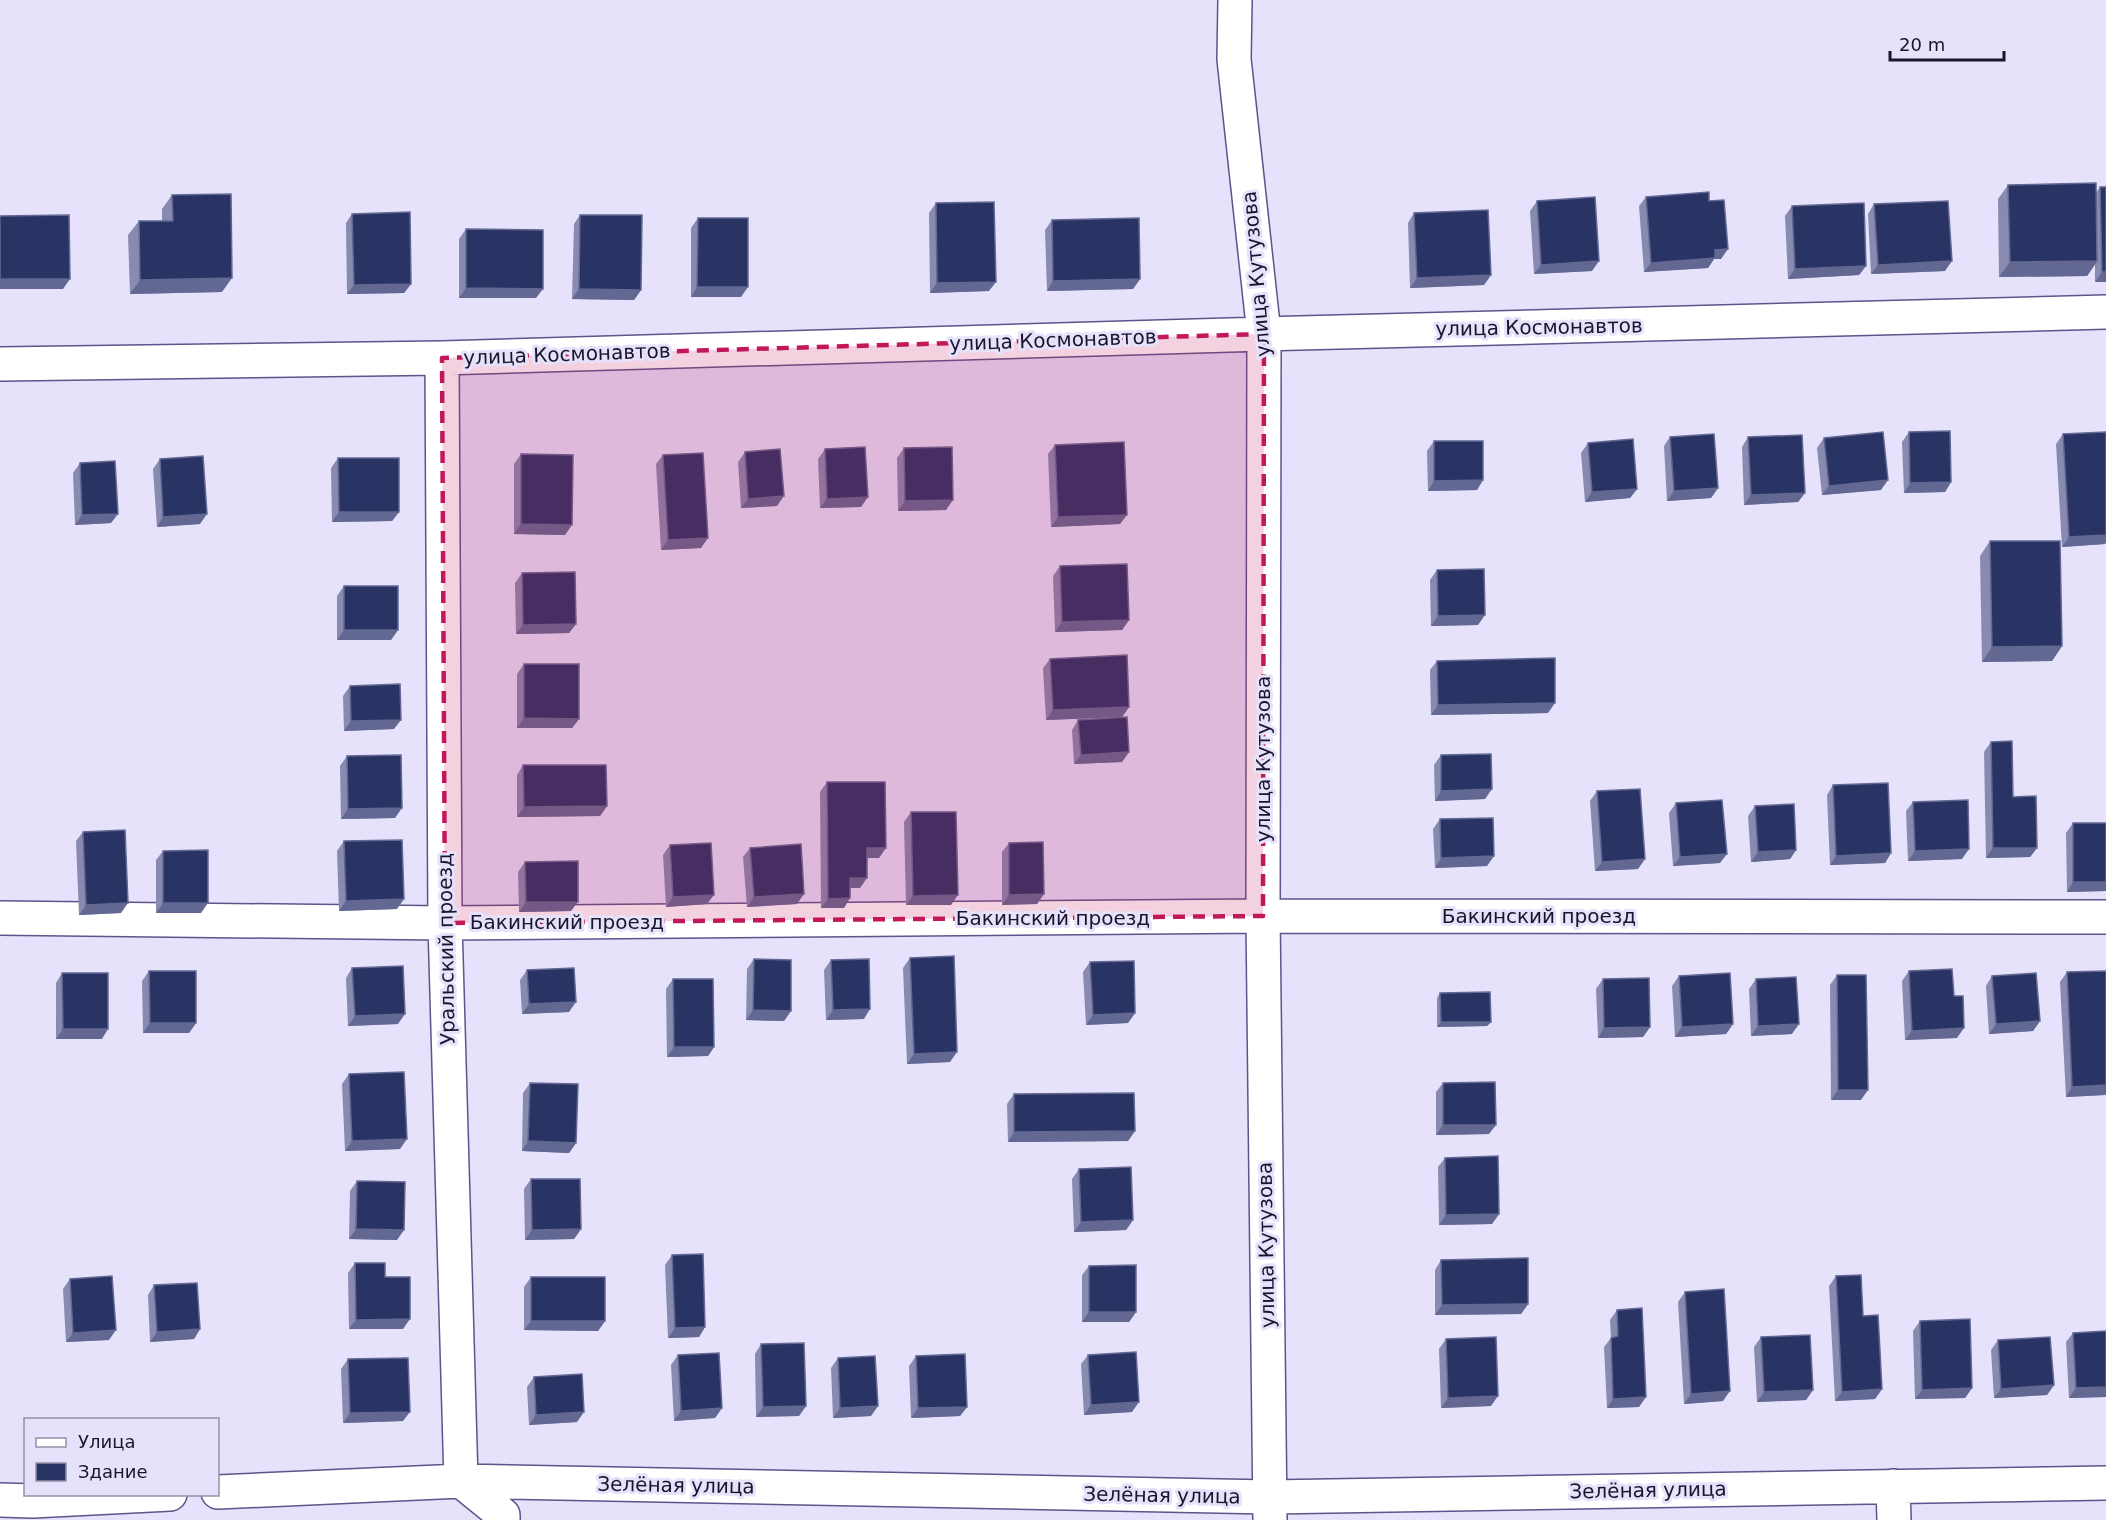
<svg xmlns="http://www.w3.org/2000/svg" width="2106" height="1520" viewBox="0 0 2106 1520" font-family="'DejaVu Sans',sans-serif">
<style>
.lines{fill:none;stroke-linecap:round;stroke-linejoin:round}
.minor-casing{stroke:#5f538a;stroke-width:36}
.minor{stroke:#fff;stroke-width:33}
.wall{fill:#888ab0}
.shaded-wall{fill:#626892}
.building{fill:#293364;stroke:#626892;stroke-width:1.5}
.marked{fill:#c2185b;fill-opacity:0.2;stroke:#c2185b;stroke-width:4.5;stroke-dasharray:12 8;stroke-linejoin:round}
.labels{text-anchor:middle;stroke-width:6;stroke-linejoin:round;paint-order:stroke}
.street-label{font-size:20px;fill:#1a152c;stroke:#e6e2fc}
</style>
<rect width="100%" height="100%" fill="#e6e2fc"/>
<g class="lines">
<defs>
<path id="minor" d="M1235 0 1234 59 1264 334 1263 916 1270 1518
M442 358 445 923 461 1481 503 1515V1520
M0 364 442 358 1264 334 2106 312
M0 918 445 923 1263 916 2106 917
M1893 1486 1894 1520
M218 1492 461 1481 1269 1497 2106 1483
M0 1500 33 1501 170 1494"/>
</defs>
<use href="#minor" class="minor-casing"/>
<use href="#minor" class="minor"/>
</g>
<path class="wall" d="M2008 185 2096 193 2100 187 2106 282H2095V265L2087 276 1999 277 1998 199Z
M172 195 222 292 130 294 128 235 139 221H162V209Z
M1646 197 1709 201 1721 259H1714L1708 268 1644 272 1639 206Z
M1537 201 1592 271 1534 274 1530 211Z
M936 203 989 291 930 293 929 213Z
M1874 204 1945 271 1871 274 1868 214Z
M1792 206 1866 266 1859 275 1788 279 1785 216Z
M1414 213 1491 275 1484 285 1410 288 1408 223Z
M352 214 411 284 404 293 347 294 346 223Z
M580 215 641 290 634 300 572 299 574 224Z
M698 218 741 297H691V228Z
M1052 220 1140 279 1133 289 1047 291 1045 230Z
M466 229 536 298H459V239Z
M1909 432 1951 482 1945 492 1904 493 1902 442Z
M2106 432V542L2105 544 2062 547 2056 444 2063 434Z
M1670 437 1718 488 1711 498 1667 501 1664 446Z
M1748 437 1805 493 1798 502 1744 505 1742 447Z
M1824 438 1881 490 1822 495 1817 448Z
M1434 441 1483 480 1477 490 1428 491 1427 451Z
M1588 443 1637 489 1630 498 1585 502 1581 453Z
M1055 445 1120 524 1051 527 1048 454Z
M904 448 946 510 898 511 897 458Z
M825 449 861 507 820 508 818 459Z
M745 452 777 506 741 508 738 462Z
M521 454 565 535 514 534V464Z
M663 455 701 548 661 550 656 464Z
M338 458 399 512 392 521 332 522 331 468Z
M160 459 200 524 157 527 153 469Z
M80 463 111 523 75 525 73 473Z
M1990 541 2062 646 2052 661 1982 662 1980 556Z
M1060 566 1129 620 1122 630 1055 632 1053 576Z
M1437 570 1478 625 1431 626 1430 580Z
M522 573 576 624 569 633 516 634 515 583Z
M344 586 398 630 391 640H337V596Z
M1050 659 1129 707 1122 717 1046 720 1043 668Z
M1437 661 1548 713 1431 715 1430 670Z
M524 664 579 719 572 728H517V674Z
M350 686 394 729 344 731 343 696Z
M1078 720 1129 752 1122 762 1074 764 1072 730Z
M1991 742 2013 797 2037 848 2030 857 1986 858 1984 752Z
M1441 755 1485 799 1435 801 1434 765Z
M347 756 395 818 341 819 340 766Z
M523 765 607 806 600 816 517 817V775Z
M827 782 879 858H867L860 888H850L844 908H821L820 792Z
M1833 785 1891 853 1885 863 1830 865 1827 795Z
M1597 791 1638 869 1595 871 1590 801Z
M1913 802 1962 859 1908 861 1906 811Z
M1676 803 1720 863 1673 866 1669 813Z
M1755 806 1796 850 1790 859 1751 862 1748 816Z
M911 812 951 905H906L904 822Z
M1440 819 1487 866 1435 868 1433 829Z
M2073 823 2106 891 2067 892 2066 833Z
M83 832 121 913 79 915 76 841Z
M344 841 397 909 339 911 337 851Z
M1009 843 1044 894 1037 904 1002 905V852Z
M670 845 707 904 666 907 663 855Z
M750 848 797 904 747 907 743 857Z
M163 851 201 913H156V860Z
M525 862 571 911 519 912 518 872Z
M910 958 950 1062 907 1064 903 968Z
M754 959 791 1011 784 1021 746 1020 747 969Z
M831 960 864 1019 826 1020 824 970Z
M1090 962 1135 1013 1128 1023 1086 1025 1083 972Z
M352 968 398 1024 348 1026 346 978Z
M527 970 569 1012 522 1014 520 980Z
M149 971 196 1023 189 1033H143L142 981Z
M1909 971 1954 996 1957 1038 1905 1040 1902 981Z
M2106 971V1094L2105 1095 2066 1097 2060 982 2067 972Z
M62 973 102 1039H56V983Z
M1837 975 1861 1100H1831L1830 985Z
M1679 976 1733 1024 1726 1034 1675 1037 1672 986Z
M1992 976 2040 1021 2033 1031 1989 1034 1986 986Z
M673 979 714 1047 708 1056 667 1057 666 989Z
M1603 979 1650 1027 1643 1037 1598 1038 1596 989Z
M1756 979 1792 1034 1751 1036 1749 989Z
M1440 993 1491 1022 1487 1026 1437 1027V998Z
M349 1074 400 1149 345 1151 342 1084Z
M530 1083 576 1143 569 1153 522 1151 523 1093Z
M1443 1083 1489 1134 1436 1135V1092Z
M1014 1094 1135 1131 1128 1141 1008 1142 1007 1104Z
M1445 1158 1499 1214 1492 1224 1439 1225 1438 1167Z
M1079 1169 1133 1220 1126 1230 1074 1232 1072 1179Z
M531 1179 581 1229 574 1239 525 1240 524 1189Z
M357 1181 397 1240 349 1239 350 1191Z
M672 1255 705 1327 699 1337 668 1338 665 1265Z
M1441 1260 1528 1304 1521 1314 1435 1315V1270Z
M355 1263 385 1277 403 1329H349L348 1273Z
M1089 1266 1136 1312 1129 1322H1082V1275Z
M1836 1276 1863 1316 1882 1389 1875 1399 1835 1401 1829 1286Z
M531 1277 605 1321 598 1331 524 1330V1287Z
M70 1279 109 1340 66 1342 63 1289Z
M154 1285 200 1329 194 1339 150 1342 148 1295Z
M1685 1292 1723 1401 1684 1404 1678 1302Z
M1617 1310 1639 1407 1607 1408 1604 1347 1611 1338 1610 1320Z
M1920 1321 1972 1388 1965 1398 1915 1399 1913 1331Z
M2106 1331V1397L2069 1398 2066 1342 2073 1333Z
M1761 1337 1813 1390 1806 1400 1757 1402 1754 1347Z
M1446 1339 1491 1406 1441 1408 1439 1349Z
M1998 1340 2054 1385 2047 1395 1994 1398 1991 1350Z
M761 1344 806 1406 799 1416 756 1417 755 1354Z
M678 1355 722 1408 715 1418 674 1421 671 1365Z
M1088 1355 1132 1412 1084 1415 1081 1364Z
M916 1356 967 1407 960 1416 911 1418 909 1366Z
M838 1358 871 1416 833 1418 831 1368Z
M348 1359 403 1421 343 1423 341 1369Z
M534 1377 577 1422 529 1425 527 1387Z"/>
<path class="shaded-wall" d="M1728 249 1721 259H1714L1708 268 1644 272 1651 263 1715 250Z
M1599 261 1592 271 1534 274 1541 265Z
M1952 261 1945 271 1871 274 1878 265Z
M2097 261 2087 276 1999 277 2010 262Z
M1866 266 1859 275 1788 279 1795 269Z
M2102 272H2106V282H2095Z
M1491 275 1484 285 1410 288 1417 278Z
M232 278 222 292 130 294 140 280Z
M0 279H70L63 289H0Z
M1140 279 1133 289 1047 291 1053 281Z
M996 282 989 291 930 293 937 283Z
M411 284 404 293 347 294 354 285Z
M697 287H748L741 297H691Z
M466 288 543 289 536 298H459Z
M579 289 641 290 634 300 572 299Z
M1483 480 1477 490 1428 491 1434 481Z
M1888 480 1881 490 1822 495 1829 486Z
M1951 482 1945 492 1904 493 1910 483Z
M1718 488 1711 498 1667 501 1674 491Z
M1637 489 1630 498 1585 502 1592 492Z
M1805 493 1798 502 1744 505 1751 495Z
M784 496 777 506 741 508 748 499Z
M868 497 861 507 820 508 827 499Z
M953 500 946 510 898 511 905 501Z
M339 512H399L392 521 332 522Z
M118 514 111 523 75 525 82 515Z
M207 514 200 524 157 527 163 517Z
M1127 515 1120 524 1051 527 1058 517Z
M521 524 572 525 565 535 514 534Z
M2106 535V542L2105 544 2062 547 2069 537Z
M708 538 701 548 661 550 668 540Z
M1485 615 1478 625 1431 626 1438 616Z
M1129 620 1122 630 1055 632 1062 622Z
M576 624 569 633 516 634 523 625Z
M344 630H398L391 640H337Z
M2062 646 2052 661 1982 662 1992 647Z
M1555 703 1548 713 1431 715 1438 705Z
M1129 707 1122 717 1046 720 1053 710Z
M524 718 579 719 572 728H517Z
M401 720 394 729 344 731 351 721Z
M1129 752 1122 762 1074 764 1081 755Z
M1492 789 1485 799 1435 801 1441 791Z
M607 806 600 816 517 817 524 807Z
M402 808 395 818 341 819 348 809Z
M867 848H886L879 858H860Z
M1993 848H2037L2030 857 1986 858Z
M1969 849 1962 859 1908 861 1915 851Z
M1796 850 1790 859 1751 862 1758 852Z
M1891 853 1885 863 1830 865 1836 856Z
M1727 854 1720 863 1673 866 1680 857Z
M1494 856 1487 866 1435 868 1441 858Z
M1645 859 1638 869 1595 871 1602 862Z
M850 878H867L860 888H843Z
M2073 882H2106V891L2067 892Z
M804 894 797 904 747 907 754 897Z
M1044 894 1037 904 1002 905 1009 895Z
M714 895 707 904 666 907 673 897Z
M958 895 951 905H906L913 896Z
M850 898 844 908H821L828 899Z
M404 899 397 909 339 911 346 901Z
M526 902H578L571 911 519 912Z
M128 903 121 913 79 915 86 905Z
M163 903H208L201 913H156Z
M576 1002 569 1012 522 1014 529 1004Z
M870 1009 864 1019 826 1020 833 1010Z
M753 1010 791 1011 784 1021 746 1020Z
M1135 1013 1128 1023 1086 1025 1093 1015Z
M405 1014 398 1024 348 1026 355 1016Z
M2040 1021 2033 1031 1989 1034 1996 1024Z
M1441 1022H1491L1487 1026 1437 1027Z
M150 1023H196L189 1033H143Z
M1733 1024 1726 1034 1675 1037 1682 1027Z
M1799 1024 1792 1034 1751 1036 1758 1026Z
M1650 1027 1643 1037 1598 1038 1604 1028Z
M1964 1028 1957 1038 1905 1040 1912 1031Z
M63 1029H108L102 1039H56Z
M674 1047H714L708 1056 667 1057Z
M957 1052 950 1062 907 1064 914 1054Z
M2106 1085V1094L2105 1095 2066 1097 2072 1087Z
M1838 1090H1868L1861 1100H1831Z
M1443 1125H1496L1489 1134 1436 1135Z
M1135 1131 1128 1141 1008 1142 1014 1132Z
M407 1139 400 1149 345 1151 352 1141Z
M528 1141 576 1143 569 1153 522 1151Z
M1499 1214 1492 1224 1439 1225 1446 1215Z
M1133 1220 1126 1230 1074 1232 1081 1222Z
M356 1229 404 1230 397 1240 349 1239Z
M581 1229 574 1239 525 1240 532 1230Z
M1528 1304 1521 1314 1435 1315 1442 1305Z
M1089 1312H1136L1129 1322H1082Z
M410 1319 403 1329H349L356 1320Z
M531 1321H605L598 1331 524 1330Z
M705 1327 699 1337 668 1338 675 1328Z
M200 1329 194 1339 150 1342 157 1332Z
M116 1330 109 1340 66 1342 73 1333Z
M2054 1385 2047 1395 1994 1398 2001 1389Z
M2106 1387V1397L2069 1398 2076 1388Z
M1972 1388 1965 1398 1915 1399 1922 1390Z
M1882 1389 1875 1399 1835 1401 1842 1392Z
M1813 1390 1806 1400 1757 1402 1764 1392Z
M1730 1391 1723 1401 1684 1404 1691 1394Z
M1498 1396 1491 1406 1441 1408 1448 1398Z
M1646 1397 1639 1407 1607 1408 1613 1399Z
M1139 1402 1132 1412 1084 1415 1091 1405Z
M806 1406 799 1416 756 1417 763 1407Z
M878 1406 871 1416 833 1418 840 1408Z
M967 1407 960 1416 911 1418 918 1408Z
M722 1408 715 1418 674 1421 681 1411Z
M410 1412 403 1421 343 1423 350 1413Z
M584 1412 577 1422 529 1425 536 1415Z"/>
<path class="building" d="M2096 183 2097 261 2010 262 2008 185Z
M2100 187H2106V272H2102Z
M1709 192V201L1724 200 1728 249 1715 250V258L1651 263 1646 197Z
M231 194 232 278 140 280 139 221H173L172 195Z
M1595 197 1599 261 1541 265 1537 201Z
M1948 201 1952 261 1878 265 1874 204Z
M994 202 996 282 937 283 936 203Z
M1864 203 1866 266 1795 269 1792 206Z
M1488 210 1491 275 1417 278 1414 213Z
M410 212 411 284 354 285 352 214Z
M69 215 70 279H0V216Z
M580 215H642L641 290 579 289Z
M698 218H748V287H697Z
M1139 218 1140 279 1053 281 1052 220Z
M466 229 543 230V289L466 288Z
M1950 431 1951 482 1910 483 1909 432Z
M1883 432 1888 480 1829 486 1824 438Z
M2106 432V535L2069 537 2063 434Z
M1714 434 1718 488 1674 491 1670 437Z
M1802 435 1805 493 1751 495 1748 437Z
M1633 439 1637 489 1592 492 1588 443Z
M1434 441H1483V480L1434 481Z
M1124 442 1127 515 1058 517 1055 445Z
M865 447 868 497 827 499 825 449Z
M952 447 953 500 905 501 904 448Z
M780 449 784 496 748 499 745 452Z
M703 453 708 538 668 540 663 455Z
M521 454 573 455 572 525 521 524Z
M203 456 207 514 163 517 160 459Z
M338 458H399V512H339Z
M115 461 118 514 82 515 80 463Z
M1990 541H2060L2062 646 1992 647Z
M1127 564 1129 620 1062 622 1060 566Z
M1484 569 1485 615 1438 616 1437 570Z
M575 572 576 624 523 625 522 573Z
M344 586H398V630H344Z
M1127 655 1129 707 1053 710 1050 659Z
M1555 658V703L1438 705 1437 661Z
M524 664H579V719L524 718Z
M400 684 401 720 351 721 350 686Z
M1127 717 1129 752 1081 755 1078 720Z
M2012 741 2013 797 2036 796 2037 848H1993L1991 742Z
M1491 754 1492 789 1441 791V755Z
M401 755 402 808 348 809 347 756Z
M523 765H606L607 806 524 807Z
M827 782H885L886 848H867V878H850V898L828 899Z
M1888 783 1891 853 1836 856 1833 785Z
M1640 789 1645 859 1602 862 1597 791Z
M1722 800 1727 854 1680 857 1676 803Z
M1968 800 1969 849 1915 851 1913 802Z
M1794 804 1796 850 1758 852 1755 806Z
M911 812H956L958 895 913 896Z
M1493 818 1494 856 1441 858 1440 819Z
M2073 823H2106V882H2073Z
M125 830 128 903 86 905 83 832Z
M402 840 404 899 346 901 344 841Z
M1043 842 1044 894 1009 895V843Z
M711 843 714 895 673 897 670 845Z
M801 844 804 894 754 897 750 848Z
M208 850V903H163V851Z
M578 861V902H526L525 862Z
M954 956 957 1052 914 1054 910 958Z
M754 959 791 960V1011L753 1010Z
M869 959 870 1009 833 1010 831 960Z
M1134 961 1135 1013 1093 1015 1090 962Z
M403 966 405 1014 355 1016 352 968Z
M574 968 576 1002 529 1004 527 970Z
M1952 969 1954 996H1963L1964 1028 1912 1031 1909 971Z
M149 971H196V1023H150Z
M2106 971V1085L2072 1087 2067 972Z
M62 973H108V1029H63Z
M1730 973 1733 1024 1682 1027 1679 976Z
M2036 973 2040 1021 1996 1024 1992 976Z
M1837 975H1866L1868 1090H1838Z
M1796 977 1799 1024 1758 1026 1756 979Z
M1649 978 1650 1027 1604 1028 1603 979Z
M673 979H713L714 1047H674Z
M1490 992 1491 1022H1441L1440 993Z
M404 1072 407 1139 352 1141 349 1074Z
M1495 1082 1496 1125H1443V1083Z
M530 1083 578 1084 576 1143 528 1141Z
M1134 1093 1135 1131 1014 1132V1094Z
M1498 1156 1499 1214 1446 1215 1445 1158Z
M1131 1167 1133 1220 1081 1222 1079 1169Z
M531 1179H580L581 1229 532 1230Z
M357 1181 405 1182 404 1230 356 1229Z
M703 1254 705 1327 675 1328 672 1255Z
M1528 1258V1304L1442 1305 1441 1260Z
M355 1263H385V1277H410V1319L356 1320Z
M1136 1265V1312H1089V1266Z
M1861 1275 1863 1316 1878 1315 1882 1389 1842 1392 1836 1276Z
M112 1276 116 1330 73 1333 70 1279Z
M531 1277H605V1321H531Z
M197 1283 200 1329 157 1332 154 1285Z
M1724 1289 1730 1391 1691 1394 1685 1292Z
M1642 1308 1646 1397 1613 1399 1611 1338 1618 1336 1617 1310Z
M1970 1319 1972 1388 1922 1390 1920 1321Z
M2106 1331V1387L2076 1388 2073 1333Z
M1810 1335 1813 1390 1764 1392 1761 1337Z
M1496 1337 1498 1396 1448 1398 1446 1339Z
M2050 1337 2054 1385 2001 1389 1998 1340Z
M804 1343 806 1406 763 1407 761 1344Z
M1136 1352 1139 1402 1091 1405 1088 1355Z
M719 1353 722 1408 681 1411 678 1355Z
M965 1354 967 1407 918 1408 916 1356Z
M875 1356 878 1406 840 1408 838 1358Z
M408 1358 410 1412 350 1413 348 1359Z
M582 1374 584 1412 536 1415 534 1377Z"/>
<path class="marked" d="M1264 334 1263 916 445 923 442 358Z"/>
<g class="labels">
<g class="street-label">
<text transform="translate(1256 274) rotate(-95)" y="7">улица Кутузова</text>
<text transform="translate(1539 327) rotate(-1)" y="7">улица Космонавтов</text>
<text transform="translate(1053 340) rotate(-2)" y="7">улица Космонавтов</text>
<text transform="translate(567 354) rotate(-2)" y="7">улица Космонавтов</text>
<text transform="translate(1263 759) rotate(-90)" y="7">улица Кутузова</text>
<text x="1539" y="923">Бакинский проезд</text>
<text x="1053" y="925">Бакинский проезд</text>
<text x="567" y="929">Бакинский проезд</text>
<text transform="translate(446 949) rotate(-91)" y="7">Уральский проезд</text>
<text transform="translate(1266 1245) rotate(-91)" y="7">улица Кутузова</text>
<text transform="translate(676 1485) rotate(1)" y="7">Зелёная улица</text>
<text transform="translate(1648 1490) rotate(-1)" y="7">Зелёная улица</text>
<text transform="translate(1162 1495) rotate(1)" y="7">Зелёная улица</text>
</g>
</g>
<rect x="24" y="1418" width="195" height="78" fill="#e6e2fc" stroke="#9490a9" stroke-width="1.5"/>
<rect x="36" y="1438" width="30" height="9" fill="#ffffff" stroke="#9490a9" stroke-width="1.5"/>
<text x="78" y="1448" font-size="18" fill="#1a152c">Улица</text>
<rect x="36" y="1463" width="30" height="18" fill="#293364" stroke="#9490a9" stroke-width="1.5"/>
<text x="78" y="1478" font-size="18" fill="#1a152c">Здание</text>
<path d="M1890 51v9h114v-9" fill="none" stroke="#1a152c" stroke-width="3"/>
<text x="1899" y="51" font-size="18" fill="#1a152c" stroke="#e6e2fc" stroke-width="4.5" paint-order="stroke">20 m</text>
</svg>
